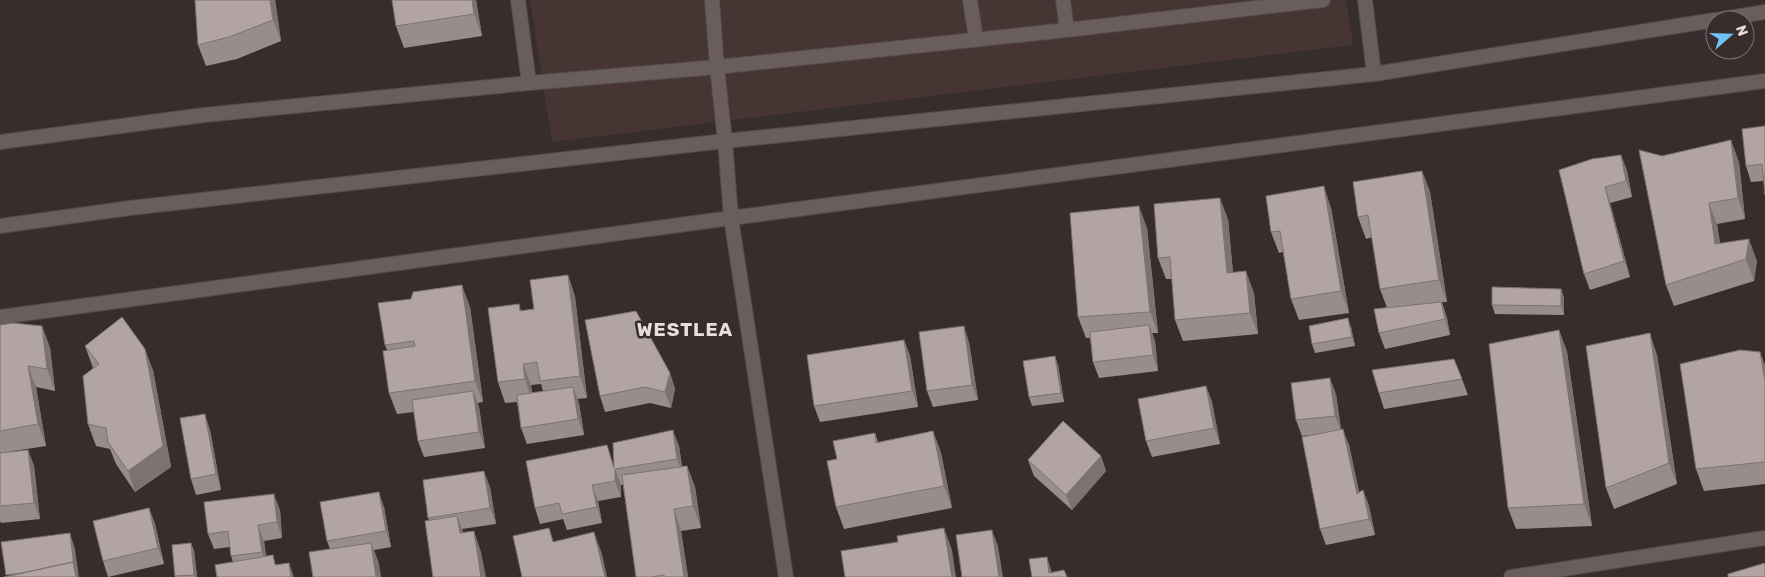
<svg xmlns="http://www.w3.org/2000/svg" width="1765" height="577" viewBox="0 0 1765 577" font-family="Rubik,sans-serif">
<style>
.built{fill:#463533}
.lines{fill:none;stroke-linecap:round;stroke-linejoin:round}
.service-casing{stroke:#524a49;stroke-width:16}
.minor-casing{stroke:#524a49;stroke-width:16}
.tertiary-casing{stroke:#524a49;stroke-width:16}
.service{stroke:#695e5c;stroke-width:14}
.minor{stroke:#695e5c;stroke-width:14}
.tertiary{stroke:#695e5c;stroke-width:14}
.wall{fill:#988d8b;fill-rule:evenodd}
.shaded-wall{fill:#7c7371}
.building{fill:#b1a4a2;stroke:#7c7371}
.labels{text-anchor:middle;stroke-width:5;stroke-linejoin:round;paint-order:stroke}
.district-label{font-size:19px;font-weight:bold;letter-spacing:1px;fill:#e6dfde;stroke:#372d2c}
</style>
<rect width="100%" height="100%" fill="#372d2c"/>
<path class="built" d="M530 0H1346L1353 45 552 142Z"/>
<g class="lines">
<defs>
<path id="service" d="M518 0 529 83
M712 0 717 67 725 141
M970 0 976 39
M1063 0 1067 30
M0 142 204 115 529 83 717 67 1067 30 1323 0
M0 317 731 218 1765 81"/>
<path id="minor" d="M725 141 731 218 786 577
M1511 577 1765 538"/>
<path id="tertiary" d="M1365 0 1374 74
M1717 20 1765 12
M0 226 130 208 725 141 1374 74 1715 20"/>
</defs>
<use href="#service" class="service-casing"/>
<use href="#minor" class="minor-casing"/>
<use href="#tertiary" class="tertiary-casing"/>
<use href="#service" class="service"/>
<use href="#minor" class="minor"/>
<use href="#tertiary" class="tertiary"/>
</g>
<path class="wall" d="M195 0H275L281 41 237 59 206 66 198 45Z
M392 0H476L482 36 404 48 396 26Z
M1765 126 1763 181 1751 182 1746 166Z
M1621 155 1627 171 1632 197 1610 203 1630 277 1590 290 1584 274 1559 170Z
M1662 156 1739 162 1745 219 1717 224 1720 243 1757 261 1754 281 1674 306 1666 285Z
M1422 171 1430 192 1447 302H1442L1447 318 1450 335 1385 349 1379 333 1387 308 1380 289 1372 237 1366 239 1358 217Z
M1331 208 1349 313 1299 320 1291 299 1283 252 1279 253 1271 232Z
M1228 219 1233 273 1254 293 1258 334 1183 341 1175 320 1172 279H1166L1158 258Z
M1147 228 1158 333H1152L1155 341 1158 371 1099 378 1093 362 1090 338H1086L1078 317Z
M568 275 575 297 587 398 577 399 579 403 584 435 527 444 521 428 517 402 505 403 498 382 519 304 521 311 534 309ZM541 384 543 391 532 393 531 385Z
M1561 289 1564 298V315L1495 314 1492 305Z
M470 307 483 402 477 403 479 407 485 448 424 457 418 441 414 412 397 414 389 393 387 350 385 345Z
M0 325 42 326 50 348 55 391 36 387 46 446 7 452 28 450 34 466 40 519 1 523 0 521Z
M1351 327 1355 346 1315 353 1312 344Z
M1559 330 1567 352 1592 526 1516 529 1508 508Z
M904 340 910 356 918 407 820 422 814 406Z
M969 342 978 400 933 407 927 391Z
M85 346 153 370 171 467 135 492 116 464 110 449 96 446 88 424 93 368Z
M1760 352 1765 366V484L1704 491 1696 469Z
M1657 355 1677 484 1614 509 1606 488Z
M1058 365 1064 402 1032 406 1029 397Z
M670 373 675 389 671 408 650 403 605 412 600 396Z
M1462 379 1468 395 1384 409 1379 393Z
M1206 386 1212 402 1220 444 1152 457 1146 441Z
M1336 394 1341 429 1349 445 1359 492 1363 490 1369 506 1375 535 1326 545 1320 529 1311 435 1302 436 1296 420Z
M210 430 221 490 196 495 191 479Z
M933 431 941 453 952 508 844 529 836 507 837 459 875 433 878 442Z
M679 446 682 466H687L695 487 701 528 681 531 688 577H636L623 485H621V497L598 501 602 523 567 530 563 519 540 524 535 508 614 464Z
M1101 456 1106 471 1072 510 1034 476 1028 460Z
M490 487 496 524 462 529 463 532 481 552 429 520 428 518Z
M384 507 391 547 374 550 379 564 330 549 327 541Z
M149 508 155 524 164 564 108 577 103 561Z
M280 510 282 538 264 541 266 556 277 565 294 577 233 562 231 556 230 547 214 549 208 534Z
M191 543 194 551 197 577H175L172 545Z"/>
<path class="shaded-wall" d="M270 0H275L281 41 273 20Z
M472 0H476L482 36 474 14Z
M1731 140 1739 162 1745 219 1738 198Z
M1621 155 1627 171 1632 197 1626 181Z
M1422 171 1430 192 1447 302 1439 280Z
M1324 186 1331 208 1349 313 1341 291Z
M1605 187 1610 203 1630 277 1624 261Z
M1220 198 1228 219 1235 294 1227 273Z
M1709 203 1717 224 1723 265 1715 244Z
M1139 206 1147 228 1158 333 1150 312Z
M1749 239 1757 261 1754 281 1746 259Z
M1246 271 1254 293 1258 334 1250 313Z
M568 275 575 297 587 398 580 376Z
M462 285 470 307 483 402 475 381Z
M1561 289 1564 298V315L1561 306Z
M1441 302 1447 318 1450 335 1445 319Z
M1348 318 1351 327 1355 346 1352 337Z
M1149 325 1155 341 1158 371 1153 355Z
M42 326 50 348 55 391 47 369Z
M964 326 969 342 978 400 972 385Z
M1559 330 1567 352 1592 526 1584 504Z
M1650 333 1657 355 1677 484 1669 463Z
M904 340 910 356 918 407 912 391Z
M145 349 153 370 171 467 135 492 128 471Z
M1760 352 1765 366V381Z
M1055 356 1058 365 1064 402 1061 393Z
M523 364 531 385 532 400 525 379Z
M28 366 36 387 46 446 38 424Z
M670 373 675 389 671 408 665 392Z
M1330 378 1336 394 1341 431 1335 416Z
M1206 386 1212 402 1220 444 1214 428Z
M573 387 579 403 584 435 578 419Z
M473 391 479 407 485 448 479 432Z
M205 414 210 430 221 490 216 474Z
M1343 429 1349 445 1363 510 1357 494Z
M673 430 679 446 683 475 677 459Z
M933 431 941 453 952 508 944 486Z
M28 450 34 466 40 519 34 503Z
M1101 456 1106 471 1072 510 1066 495Z
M687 466 695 487 701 528 693 506Z
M615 469 621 485V497L615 481Z
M484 471 490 487 496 524 490 508Z
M592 485 598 501 602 523 597 507Z
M1363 490 1369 506 1375 535 1369 519Z
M379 492 384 507 391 547 386 531Z
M274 494 280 510 282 538 277 522Z
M149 508 155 524 164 564 158 548Z
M674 509 681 531 688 577H684Z
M457 516 465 537 460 533Z
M258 525 264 541 268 568 262 552Z
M944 528 952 550 956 577H952Z
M992 530 998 546 1003 577H999Z
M474 531 481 552 486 577H481Z
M594 532 602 554 607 577H605Z
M70 533 75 549 79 577H76L73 562Z
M191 543 194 551 197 577H195L194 575Z
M371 543 379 564 381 577H376Z
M1047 557 1052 573H1049Z
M289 563 294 577H291Z"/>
<path class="building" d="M195 0H270L273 20 229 37 198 45Z
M392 0H472L474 14 396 26Z
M1765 126V195L1762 164 1746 166 1742 129Z
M1731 140 1738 198 1709 203 1715 244 1749 239 1746 259 1666 285 1639 150 1662 156Z
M1621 155 1626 181 1605 187 1624 261 1584 274 1559 170 1592 159Z
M1422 171 1439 280 1380 289 1368 215 1358 217 1353 182Z
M1324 186 1341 291 1291 299 1280 231 1271 232 1266 196Z
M1220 198 1227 273 1246 271 1250 313 1175 320 1170 257 1158 258 1154 204Z
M1139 206 1150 312 1078 317 1070 213Z
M568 275 580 376 540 381 537 362 523 364 525 379 498 382 488 308 519 304 520 311 534 309 530 280Z
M462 285 475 381 389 393 383 351 415 346 414 341 385 345 378 303 411 299 413 292Z
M1492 287 1561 289V306L1492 305Z
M1441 302 1445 319 1379 333 1374 309Z
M636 311 670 373 665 392 645 387 600 396 585 320Z
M122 317 145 349 163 446 128 471 108 442 106 428 88 424 83 376 99 364 85 346Z
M1348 318 1352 337 1312 344 1309 326Z
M13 323 42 326 47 369 28 366 38 424 0 431V325Z
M1149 325 1153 355 1093 362 1090 332Z
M964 326 972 385 927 391 919 332Z
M1559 330 1584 504 1508 508 1489 344Z
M1650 333 1669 463 1606 488 1586 346Z
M904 340 912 391 814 406 807 355Z
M1740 350 1760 352 1765 381V462L1696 469 1680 364Z
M1055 356 1061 393 1029 397 1023 361Z
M1454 359 1462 379 1379 393 1372 370Z
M1330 378 1335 416 1296 420 1291 383Z
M1206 386 1214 428 1146 441 1138 399Z
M573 387 578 419 521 428 517 395Z
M473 391 479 432 418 441 412 400Z
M205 414 216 474 191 479 180 418Z
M1063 421 1101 456 1066 495 1028 460Z
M1343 429 1357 494 1363 490 1369 519 1320 529 1302 437Z
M673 430 677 459 615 469V481L592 485 597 507 562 514 559 503 535 508 526 461 607 445 614 468 613 443Z
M933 431 944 486 836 507 827 461 837 459 833 441 875 433 876 443Z
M28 450 34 503 0 506V453Z
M687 466 693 506 674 509 684 577H665L664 575 651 577H636L622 475Z
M484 471 490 508 428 518 423 480Z
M379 492 386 531 327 541 320 502Z
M274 494 277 522 258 525 262 552 231 556 228 531 208 534 204 502Z
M149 508 158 548 103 561 93 521Z
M457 516 460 533 474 531 481 577H433L425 521Z
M549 528 553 542 594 532 605 577H522L513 536Z
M944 528 952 577H845L841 551 898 542 897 536Z
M992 530 999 577H962L956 535Z
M70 533 74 566 73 562 22 573 6 575 1 542Z
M191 543 194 575 175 576 172 545Z
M371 543 376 577H313L309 552Z
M273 555 275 565 289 563 291 577H217L215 565Z
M1047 557 1049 573 1064 570 1067 577H1032L1029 559Z
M73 562 76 577H4Z
M1765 563V577H1728V574Z"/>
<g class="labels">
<g class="district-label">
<text x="685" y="336">WESTLEA</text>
</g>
</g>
<g transform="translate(1730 35) rotate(70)"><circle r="24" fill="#372d2c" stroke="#7d7473"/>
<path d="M0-4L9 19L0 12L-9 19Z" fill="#70c1f4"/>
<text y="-8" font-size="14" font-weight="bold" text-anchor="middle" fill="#e6dfde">N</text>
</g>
</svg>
